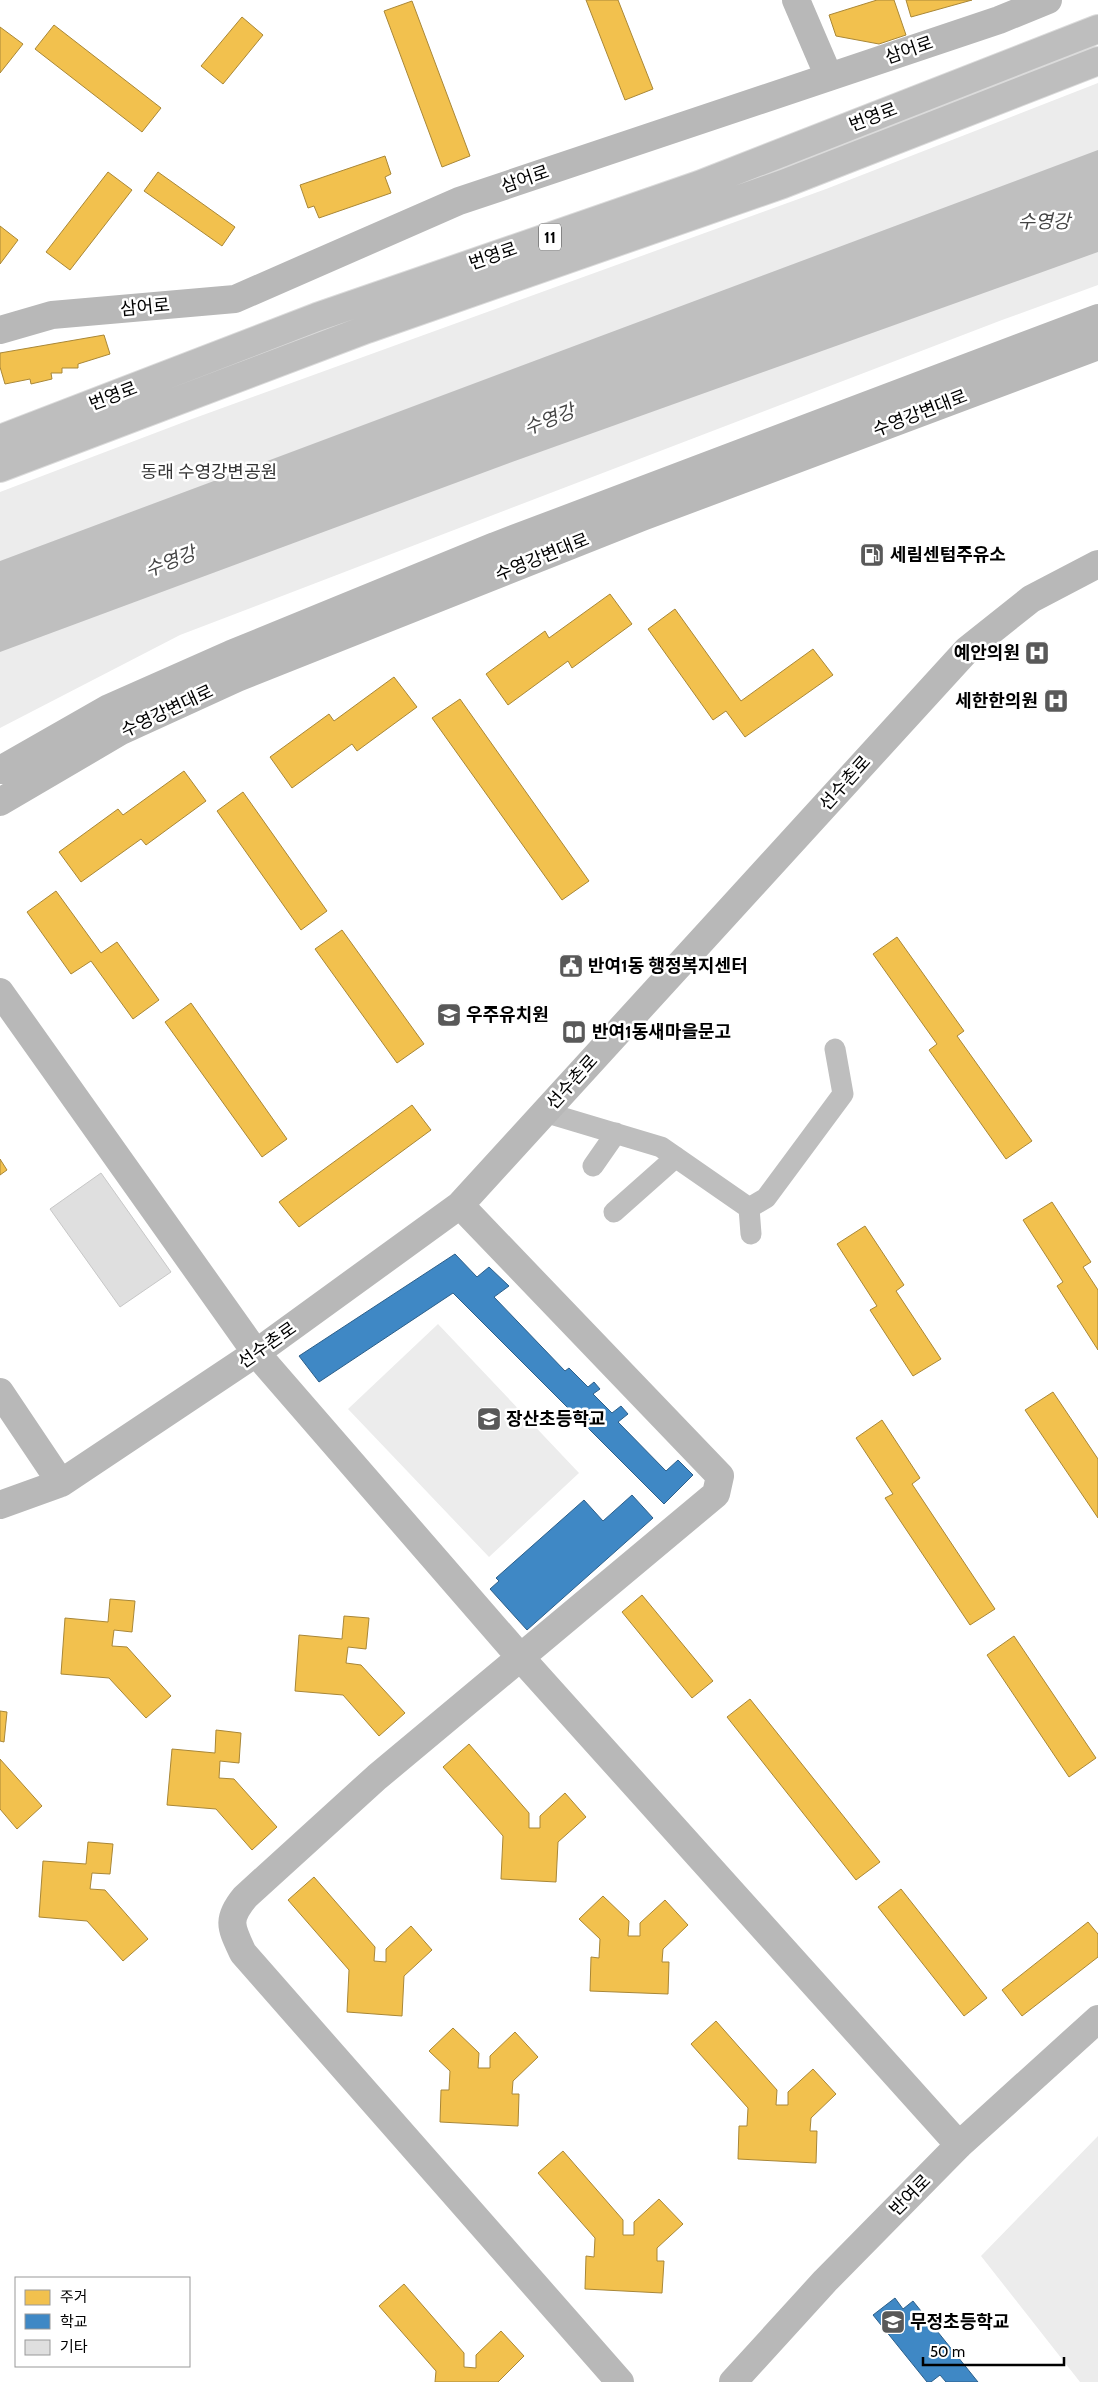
<svg xmlns="http://www.w3.org/2000/svg" width="1098" height="2382" viewBox="0 0 1098 2382" font-family="Cabin,'Noto Sans KR',sans-serif">
<style>
.green{fill:#ececec}
.water{fill:#bfbfbf}
.homes{fill:#f2c14e;stroke:#a98737}
.schools{fill:#3f88c5;stroke:#2c5f8a}
.building{fill:#dfdfdf;stroke:#c7c7c7}
.lines{fill:none;stroke-linecap:round;stroke-linejoin:round}
.highway-casing{stroke:#dbdbdb;stroke-width:30}
.street{stroke:#bebebe;stroke-width:21}
.secondary{stroke:#b8b8b8;stroke-width:28}
.highway{stroke:#bebebe;stroke-width:28}
.labels{text-anchor:middle;stroke-width:5;stroke-linejoin:round;paint-order:stroke}
.shield{fill:#fff;stroke:#4c4c4c;stroke-width:1}
.shield-label{font-size:16px;font-weight:bold;fill:#000}
.street-label{font-size:18px;fill:#000;stroke:#fff}
.park-label{font-size:18px;fill:#333;stroke:#fff}
.poi-label{font-size:18px;font-weight:bold;fill:#000;stroke:#fff;text-anchor:start}
.water-label{font-size:19px;font-style:italic;fill:#444;stroke:#fff}
</style>
<rect width="100%" height="100%" fill="#fff"/>
<path class="green" d="M1098 83V285L1002 320 180 635 0 728V492L192 419 826 189Z
M438 1324 579 1473 489 1557 348 1409Z
M1098 2136V2382H1080L981 2256Z"/>
<path class="water" d="M1098 150V252L512 462 0 652V561Z"/>
<path class="homes" d="M586 0H618L653 89 625 100Z
M877 0H894L906 35 879 44 836 36 829 15Z
M906 0H972L911 17Z
M412 1 470 156 442 167 384 11Z
M242 17 263 35 223 84 201 66Z
M54 25 161 108 142 132 35 49Z
M0 27 23 44 0 73Z
M385 156 391 174 385 177 391 193 319 218 314 206 308 208 300 185Z
M108 172 132 190 70 270 46 252Z
M158 172 235 227 222 246 144 191Z
M0 226 18 240 0 264Z
M104 335 110 354 78 364V368H62V373H51L52 379 31 384 30 379 5 384 0 367V353Z
M610 594 632 624 572 668 568 661 508 705 486 674 545 631 549 638Z
M675 609 741 701 813 649 833 675 745 737 726 711 713 720 648 629Z
M394 677 417 707 357 751 352 744 292 788 270 757 329 714 334 721Z
M460 699 589 881 562 900 432 718Z
M184 771 206 801 146 845 141 839 81 882 59 852 118 809 123 815Z
M243 792 327 911 301 930 217 811Z
M56 891 101 953 117 942 159 1000 133 1019 91 961 71 974 27 912Z
M342 930 424 1044 397 1063 315 949Z
M897 937 964 1031 957 1036 1032 1141 1006 1159 929 1050 937 1044 873 954Z
M191 1003 287 1139 262 1157 165 1022Z
M412 1105 431 1130 299 1227 279 1202Z
M0 1159 7 1170 0 1175Z
M1052 1202 1091 1262 1083 1267 1098 1290V1350L1057 1286 1063 1282 1023 1220Z
M865 1226 904 1285 896 1291 941 1359 913 1376 870 1310 877 1306 837 1244Z
M1053 1392 1098 1459V1518L1025 1410Z
M882 1420 920 1478 912 1484 995 1609 970 1625 885 1498 893 1494 856 1438Z
M642 1595 713 1681 692 1698 622 1612Z
M110 1599 135 1601 132 1632 114 1630 112 1646 127 1647 171 1696 146 1718 109 1678 61 1674 65 1618 108 1622Z
M344 1616 369 1618 366 1649 348 1647 346 1663 361 1665 405 1713 379 1736 343 1695 295 1691 299 1635 342 1639Z
M1014 1636 1096 1758 1069 1777 987 1655Z
M750 1699 880 1862 856 1880 727 1717Z
M0 1711 7 1712 4 1742 0 1741Z
M216 1730 241 1733 239 1763 220 1761 219 1778 234 1779 277 1827 252 1850 216 1809 167 1805 172 1749 215 1753Z
M469 1744 529 1813V1828H540V1816L565 1793 586 1817 558 1842 556 1882 501 1879 503 1836 443 1767Z
M0 1759 42 1806 17 1829 0 1809Z
M88 1842 113 1844 110 1874 92 1873 90 1889 105 1890 148 1939 123 1961 87 1921 39 1917 43 1861 86 1864Z
M314 1877 375 1947 374 1961 386 1962V1949L411 1926 432 1950 404 1976 402 2016 347 2012 349 1970 288 1900Z
M901 1889 987 1998 964 2016 878 1907Z
M603 1896 629 1921 628 1936H640V1923L665 1900 688 1925 663 1949 662 1962H669L668 1994 590 1991 591 1957 599 1958 600 1939 579 1919Z
M1088 1922 1098 1934V1957L1022 2016 1002 1990Z
M716 2021 777 2090 776 2105H788V2092L813 2069 836 2094 811 2118 810 2131H817L816 2163 738 2159 739 2126H747L748 2108 691 2044Z
M453 2028 479 2053 478 2068H490V2056L515 2032 538 2057 513 2081 512 2094H519L518 2126 440 2122 441 2090H449L450 2071 429 2051Z
M563 2151 623 2220V2235H634V2222L659 2199 683 2224 657 2248V2261H664L662 2293 585 2289 586 2256 594 2257 595 2238 538 2173Z
M404 2284 464 2353V2367L476 2368V2355L501 2331 524 2356 498 2382H435L436 2371 379 2306Z"/>
<path class="schools" d="M455 1254 477 1277 489 1267 509 1286 494 1297 565 1371 569 1368 588 1387 594 1382 600 1389 593 1394 612 1413 621 1406 628 1414 618 1422 666 1471 678 1460 693 1475 664 1504 453 1293 319 1382 299 1356Z
M632 1495 653 1518 527 1630 490 1589 499 1581 496 1578 584 1500 603 1521Z
M895 2298 903 2309 913 2301 978 2382H946L940 2375 931 2382H927L873 2315Z"/>
<path class="building" d="M101 1173 171 1272 120 1307 50 1209Z"/>
<g class="lines">
<defs>
<path id="highway" d="M0 439 317 317 699 185 1098 29
M0 468 367 329 783 184 1098 61"/>
</defs>
<use href="#highway" class="highway-casing"/>
<path class="street" d="M544 1112 661 1147 749 1208 751 1234
M593 1166 616 1133
M749 1208 766 1198 843 1094 835 1049
M614 1212 676 1157"/>
<path class="secondary" d="M796 0 829 77
M0 330 52 315 235 299 459 201 999 20 1048 0
M0 770 109 708 231 654 495 546 1098 318
M0 802 121 731 237 678 642 517 1098 346
M0 992 256 1353 520 1657 959 2145
M460 1205 720 1476 716 1494 377 1777 245 1897C226 1920 231 1927 243 1953L620 2382
M0 1392 61 1483
M0 1505 61 1483 256 1353 460 1205 967 650 1031 599 1098 564
M733 2382 825 2281 959 2145 1098 2019"/>
<use href="#highway" class="highway"/>
</g>
<defs>
<symbol id="fuel-square" viewBox="-11 -11 22 22"><rect x="-9" y="-9" width="18" height="18" rx="4" fill="#595959" stroke="#fff"/><path d="M-5.5-6h7V0h2V4h1.3V-2.5L3-4.5l.8-.8L6-3V5H2.5V1h-1V6h-7ZM-4.2-4.7v3.2H.2V-4.7Z" fill="#fff"/></symbol>
<symbol id="hospital-square" viewBox="-11 -11 22 22"><rect x="-9" y="-9" width="18" height="18" rx="4" fill="#595959" stroke="#fff"/><path d="M-5-5h3v3.5h4V-5h3V5h-3V1.5h-4V5h-3Z" fill="#fff"/></symbol>
<symbol id="civic-square" viewBox="-11 -11 22 22"><rect x="-9" y="-9" width="18" height="18" rx="4" fill="#595959" stroke="#fff"/><path d="M-.6-6.5H3V-4.5H.6V-3L4-1V1h2V6H-6V1h2V-1L-.6-3ZM-1.2 2.5V6h2.4V2.5Z" fill="#fff"/></symbol>
<symbol id="school-square" viewBox="-11 -11 22 22"><rect x="-9" y="-9" width="18" height="18" rx="4" fill="#595959" stroke="#fff"/><path d="M0-5L7-2L0 1L-7-2ZM-4 1L0 2.5L4 1V4Q0 6-4 4Z" fill="#fff"/></symbol>
<symbol id="library-square" viewBox="-11 -11 22 22"><rect x="-9" y="-9" width="18" height="18" rx="4" fill="#595959" stroke="#fff"/><path d="M-6-4Q-3-5.5-.7-3.5V5Q-3 3-6 4ZM6-4Q3-5.5 .7-3.5V5Q3 3 6 4Z" fill="#fff"/></symbol>
</defs>
<g fill-rule="evenodd">
<use href="#fuel-square" x="858" y="541" width="28" height="28"/>
<use href="#hospital-square" x="1023" y="639" width="28" height="28"/>
<use href="#hospital-square" x="1042" y="687" width="28" height="28"/>
<use href="#civic-square" x="557" y="952" width="28" height="28"/>
<use href="#school-square" x="435" y="1001" width="28" height="28"/>
<use href="#library-square" x="560" y="1018" width="28" height="28"/>
<use href="#school-square" x="475" y="1405" width="28" height="28"/>
<use href="#school-square" x="879" y="2308" width="28" height="28"/>
</g>
<g class="labels">
<rect class="shield" x="539" y="223.5" width="22" height="27" rx="4"/>
<g class="shield-label">
<text x="550" y="243">11</text>
</g>
<g class="street-label">
<text transform="translate(909 50) rotate(-19)" y="6">삼어로</text>
<text transform="translate(873 117) rotate(-21)" y="6">번영로</text>
<text transform="translate(525 179) rotate(-19)" y="6">삼어로</text>
<text transform="translate(493 256) rotate(-19)" y="6">번영로</text>
<text transform="translate(145 307) rotate(-5)" y="6">삼어로</text>
<text transform="translate(113 396) rotate(-21)" y="6">번영로</text>
<text transform="translate(920 413) rotate(-21)" y="6">수영강변대로</text>
<text transform="translate(542 557) rotate(-22)" y="6">수영강변대로</text>
<text transform="translate(167 711) rotate(-25)" y="6">수영강변대로</text>
<text transform="translate(845 783) rotate(-48)" y="6">선수촌로</text>
<text transform="translate(572 1082) rotate(-48)" y="6">선수촌로</text>
<text transform="translate(267 1345) rotate(-35)" y="6">선수촌로</text>
<text transform="translate(910 2195) rotate(-45)" y="6">반여로</text>
</g>
<g class="park-label">
<text x="209" y="478">동래 수영강변공원</text>
</g>
<g class="poi-label">
<text x="890" y="561">세림센텀주유소</text>
<text x="1020" y="659" text-anchor="end">예안의원</text>
<text x="1038" y="707" text-anchor="end">세한한의원</text>
<text x="588" y="972">반여1동 행정복지센터</text>
<text x="466" y="1021">우주유치원</text>
<text x="592" y="1038">반여1동새마을문고</text>
<text x="506" y="1425">장산초등학교</text>
<text x="910" y="2328">무정초등학교</text>
</g>
<g class="water-label">
<text x="1044" y="228">수영강</text>
<text transform="translate(549 419) rotate(-21)" y="7">수영강</text>
<text transform="translate(170 561) rotate(-21)" y="7">수영강</text>
</g>
</g>
<rect x="15" y="2277" width="175" height="90" fill="#ffffff" stroke="#999999"/>
<rect x="25" y="2290" width="25" height="15" fill="#f2c14e" stroke="#999999"/>
<text x="60" y="2302" font-size="15" fill="#000000">주거</text>
<rect x="25" y="2314" width="25" height="15" fill="#3f88c5" stroke="#999999"/>
<text x="60" y="2327" font-size="15" fill="#000000">학교</text>
<rect x="25" y="2340" width="25" height="15" fill="#dfdfdf" stroke="#999999"/>
<text x="60" y="2352" font-size="15" fill="#000000">기타</text>
<path d="M923 2357v8h141v-8" fill="none" stroke="#000000" stroke-width="2.5"/>
<text x="930" y="2357" font-size="15" fill="#000000" stroke="#ffffff" stroke-width="4" paint-order="stroke">50 m</text>
</svg>
